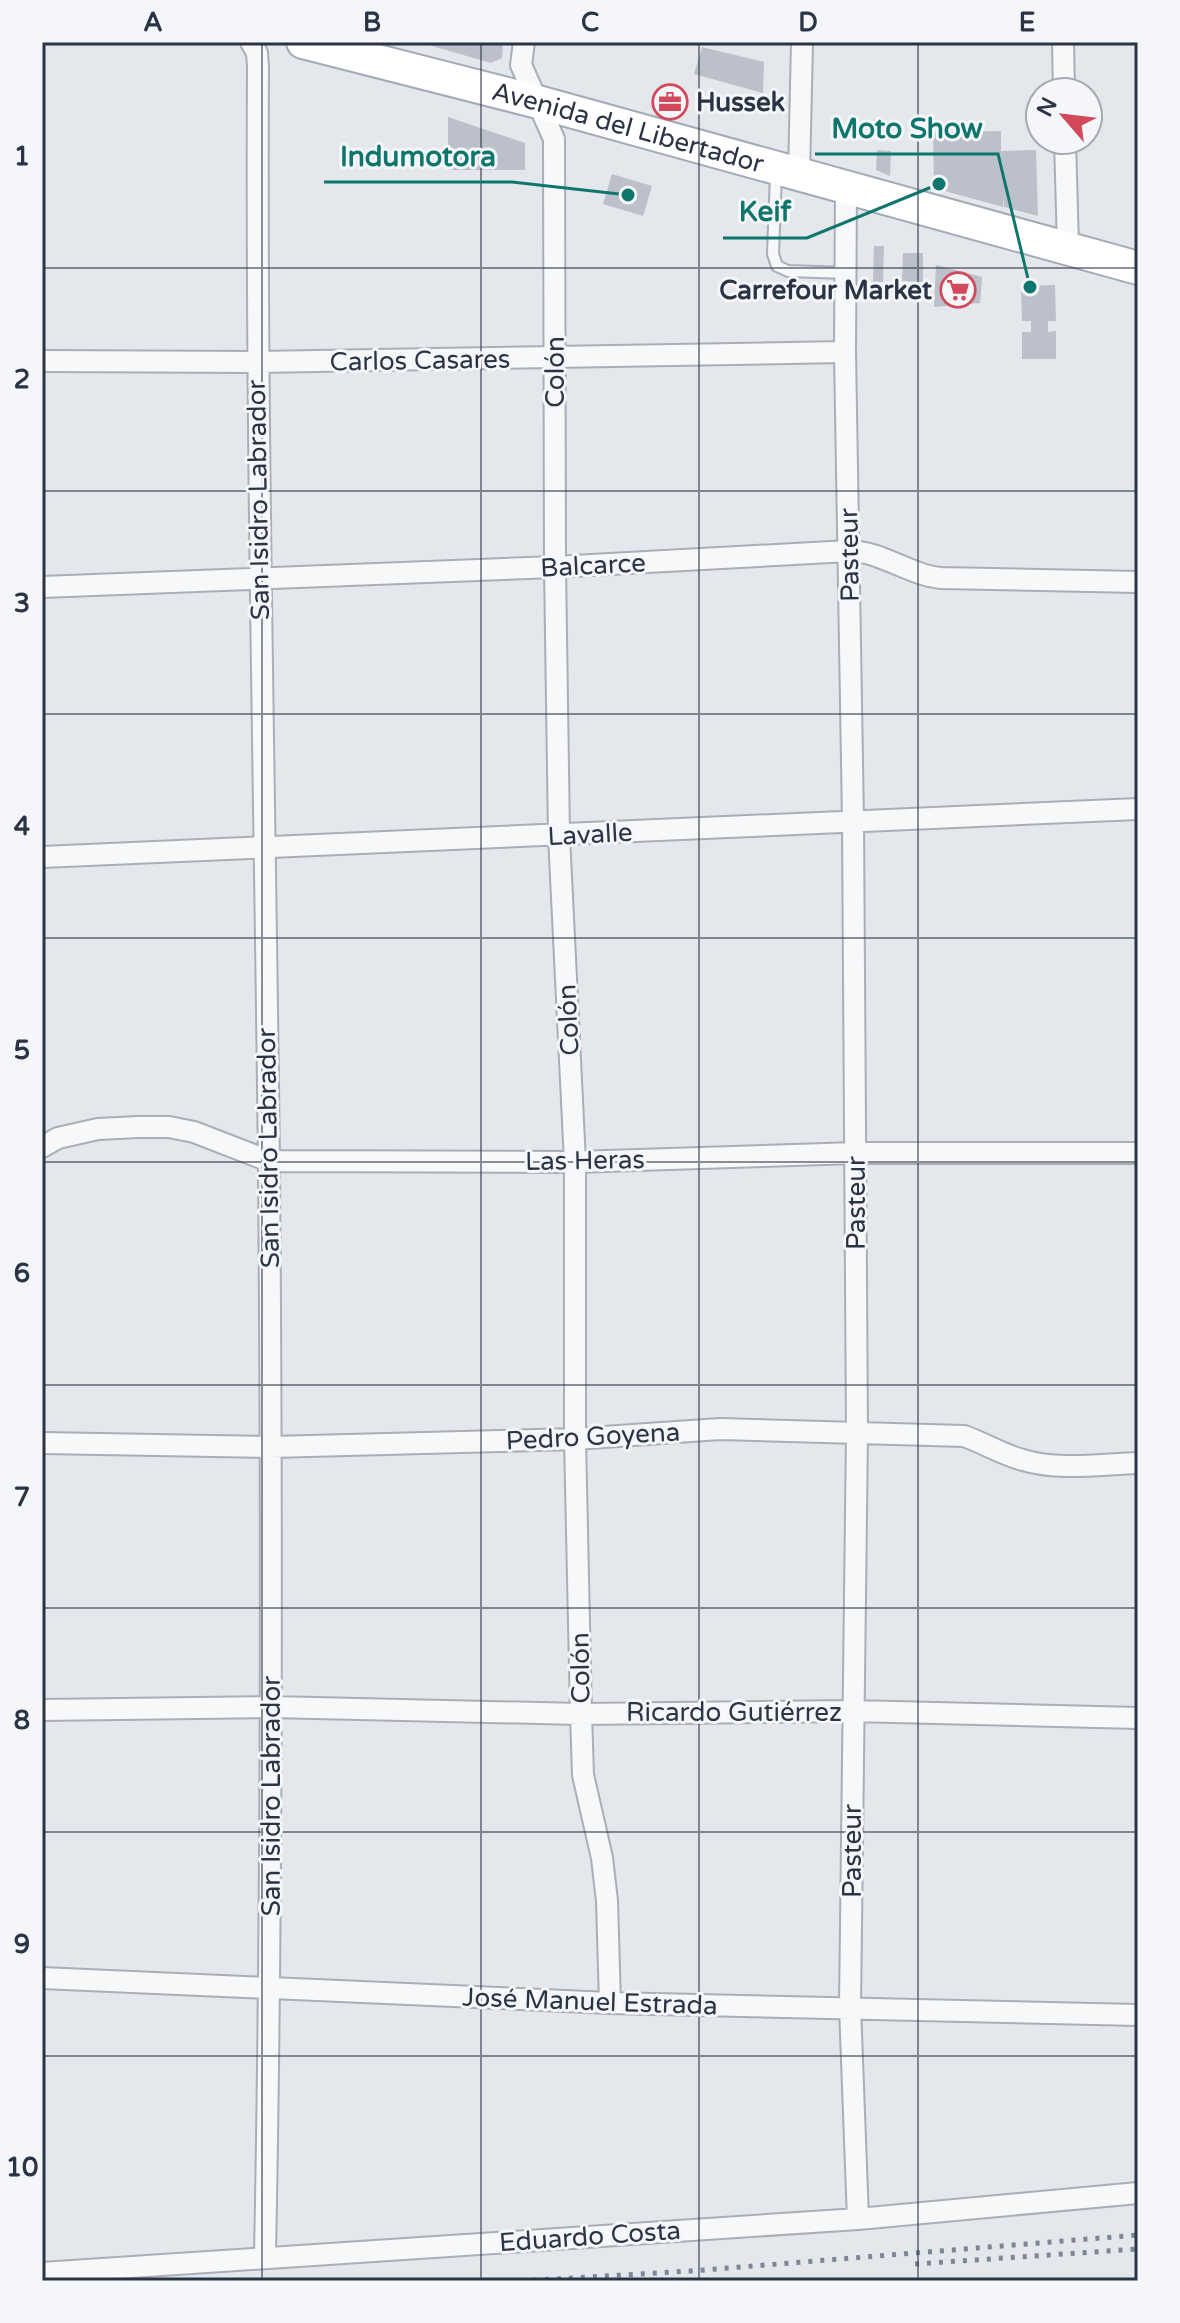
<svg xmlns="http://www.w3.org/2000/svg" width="1180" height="2323" viewBox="0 0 1180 2323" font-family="'Varela Round',sans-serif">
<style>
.building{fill:#bbc0ca}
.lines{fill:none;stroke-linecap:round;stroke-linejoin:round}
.lane-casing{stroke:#a9aeb7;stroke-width:14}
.street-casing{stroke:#a9aeb7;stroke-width:24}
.primary-casing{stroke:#a3abb8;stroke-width:36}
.lane{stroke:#f7f8fa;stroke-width:10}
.street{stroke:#f7f8fa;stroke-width:20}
.primary{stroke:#fff;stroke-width:32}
.rail{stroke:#7d8696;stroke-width:5;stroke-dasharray:4 8;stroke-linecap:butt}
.grid{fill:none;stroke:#2b3445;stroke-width:2;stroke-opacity:0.55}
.labels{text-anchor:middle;stroke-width:6;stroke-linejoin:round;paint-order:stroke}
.poi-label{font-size:26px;font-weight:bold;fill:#2b3445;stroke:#f4f6f9;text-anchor:start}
.street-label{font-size:26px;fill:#2b3445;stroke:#f4f6f9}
.leader{fill:none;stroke:#0f766e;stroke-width:3}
.callout-dot{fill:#0f766e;stroke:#f4f6f9;stroke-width:3}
.callout-label{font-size:28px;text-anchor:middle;font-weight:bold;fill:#0f766e;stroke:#f4f6f9;stroke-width:6;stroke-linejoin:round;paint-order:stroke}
.neatline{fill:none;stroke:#2b3445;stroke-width:3}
.grid-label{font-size:26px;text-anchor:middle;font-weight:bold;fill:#2b3445}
</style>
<rect width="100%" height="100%" fill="#e4e7ec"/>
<path class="building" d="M418 42H503L502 58 491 63Z
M702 47 764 62 763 93 694 74Z
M448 117 525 143V170H448Z
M1001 131V151L1036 150 1038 216 1004 207V195L1003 207 934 188 933 132Z
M877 150 891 151 890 176 876 170Z
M612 174 652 186 643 216 603 204Z
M874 246H884L883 282H873Z
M903 253H923V282L902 281Z
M936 265 982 277 980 303 934 307Z
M1055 285 1056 321H1048V332L1056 331V359H1022V332H1031V321H1022L1021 286Z"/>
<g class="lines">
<defs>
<path id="lane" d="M776 174 773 254 777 266 788 271 846 273"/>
<path id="street" d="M251 42 257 53 258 67C256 434 265 800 269 1167 272 1530 272 1893 265 2256
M524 42 521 65 554 139 555 567 559 836 575 1162V1439L581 1714 583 1775 602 1858 607 1901 610 2003
M1063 42 1064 92
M1065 140 1068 247
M799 174 802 42
M846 187 845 352 853 820 857 1432 850 2007 858 2219
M42 361 257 362 845 352
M42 587 555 567 849 551C881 551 909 575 941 578L1138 582
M42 857 1138 809
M42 1147 58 1138 98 1129 138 1127H169L194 1132 269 1161 575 1162 856 1153H1138
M42 1443 271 1447 575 1439 720 1429 964 1436C984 1443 1003 1455 1023 1460 1059 1471 1101 1464 1138 1463
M42 1710 271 1707 581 1714 853 1711 1138 1718
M42 1978 610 2003 1138 2015
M42 2273 858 2219 1138 2193"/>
<g id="primary">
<path id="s1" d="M303 42 538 102 1138 268"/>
</g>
</defs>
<use href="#lane" class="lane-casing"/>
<use href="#street" class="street-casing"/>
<use href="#primary" class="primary-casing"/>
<use href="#lane" class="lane"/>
<use href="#street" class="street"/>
<use href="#primary" class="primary"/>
<path class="rail" d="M915 2264 1138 2249
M521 2281 691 2271 1138 2235"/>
</g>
<path class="grid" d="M262 42V2281M481 42V2281M699 42V2281M918 42V2281M42 268H1138M42 491H1138M42 714H1138M42 938H1138M42 1162H1138M42 1385H1138M42 1608H1138M42 1832H1138M42 2056H1138"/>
<defs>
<symbol id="office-ring" viewBox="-11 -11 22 22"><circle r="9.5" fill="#f4f6f9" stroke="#d1495b" stroke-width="1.5"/><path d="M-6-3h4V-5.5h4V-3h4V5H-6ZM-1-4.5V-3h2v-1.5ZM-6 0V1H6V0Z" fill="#d1495b"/></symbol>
<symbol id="supermarket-ring" viewBox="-11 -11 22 22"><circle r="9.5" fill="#f4f6f9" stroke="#d1495b" stroke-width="1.5"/><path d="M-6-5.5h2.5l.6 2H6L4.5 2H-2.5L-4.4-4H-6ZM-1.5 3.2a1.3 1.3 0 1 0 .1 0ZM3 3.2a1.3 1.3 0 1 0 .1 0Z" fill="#d1495b"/></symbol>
</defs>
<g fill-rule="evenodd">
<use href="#office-ring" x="650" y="82" width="40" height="40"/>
<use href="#supermarket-ring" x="938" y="270" width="40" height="40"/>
</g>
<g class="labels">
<g class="poi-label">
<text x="696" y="111">Hussek</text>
<text x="932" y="299" text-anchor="end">Carrefour Market</text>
</g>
<g class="street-label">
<text dy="9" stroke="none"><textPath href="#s1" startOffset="336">Avenida del Libertador</textPath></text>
<text transform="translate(420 360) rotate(-1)" y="9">Carlos Casares</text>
<text transform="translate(555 372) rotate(-90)" y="9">Colón</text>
<text transform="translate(258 500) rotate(-91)" y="9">San Isidro Labrador</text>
<text transform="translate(849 555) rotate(-91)" y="9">Pasteur</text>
<text transform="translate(593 565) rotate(-3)" y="9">Balcarce</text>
<text transform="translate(590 834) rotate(-3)" y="9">Lavalle</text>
<text transform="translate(568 1020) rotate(-93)" y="9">Colón</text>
<text transform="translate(268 1148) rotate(-91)" y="9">San Isidro Labrador</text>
<text transform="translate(585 1160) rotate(-1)" y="9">Las Heras</text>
<text transform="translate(856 1203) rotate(-90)" y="9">Pasteur</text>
<text transform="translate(593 1436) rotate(-3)" y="9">Pedro Goyena</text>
<text transform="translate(580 1668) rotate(-91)" y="9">Colón</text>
<text x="734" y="1721">Ricardo Gutiérrez</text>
<text transform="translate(271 1796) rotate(-90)" y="9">San Isidro Labrador</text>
<text transform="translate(852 1851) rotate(-90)" y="9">Pasteur</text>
<text transform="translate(590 2001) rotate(2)" y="9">José Manuel Estrada</text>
<text transform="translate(590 2236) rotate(-4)" y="9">Eduardo Costa</text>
</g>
</g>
<path class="leader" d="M1030 287L998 154H815M628 195L512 182H324M939 184L807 238H723"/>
<g class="callout-dot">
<circle cx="1030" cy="287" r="8"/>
<circle cx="628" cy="195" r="8"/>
<circle cx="939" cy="184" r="8"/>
</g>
<g class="callout-label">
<text x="907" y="138">Moto Show</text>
<text x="418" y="166">Indumotora</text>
<text x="765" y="221">Keif</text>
</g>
<rect width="1180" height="2323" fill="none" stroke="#f4f6f9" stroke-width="88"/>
<g transform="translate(1064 116) rotate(298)"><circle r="38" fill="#f4f6f9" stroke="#a4a8b1" stroke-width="2"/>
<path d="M0-6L14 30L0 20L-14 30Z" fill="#d1495b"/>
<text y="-12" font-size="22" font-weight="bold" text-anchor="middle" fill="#2b3445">N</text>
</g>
<rect x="44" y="44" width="1092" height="2235" class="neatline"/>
<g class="grid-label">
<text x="153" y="31">A</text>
<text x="372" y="31">B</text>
<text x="590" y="31">C</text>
<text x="808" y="31">D</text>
<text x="1027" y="31">E</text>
<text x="22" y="165">1</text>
<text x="22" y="388">2</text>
<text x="22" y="612">3</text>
<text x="22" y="835">4</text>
<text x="22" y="1059">5</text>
<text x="22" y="1282">6</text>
<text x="22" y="1506">7</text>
<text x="22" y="1729">8</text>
<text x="22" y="1953">9</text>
<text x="22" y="2176">10</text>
</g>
</svg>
